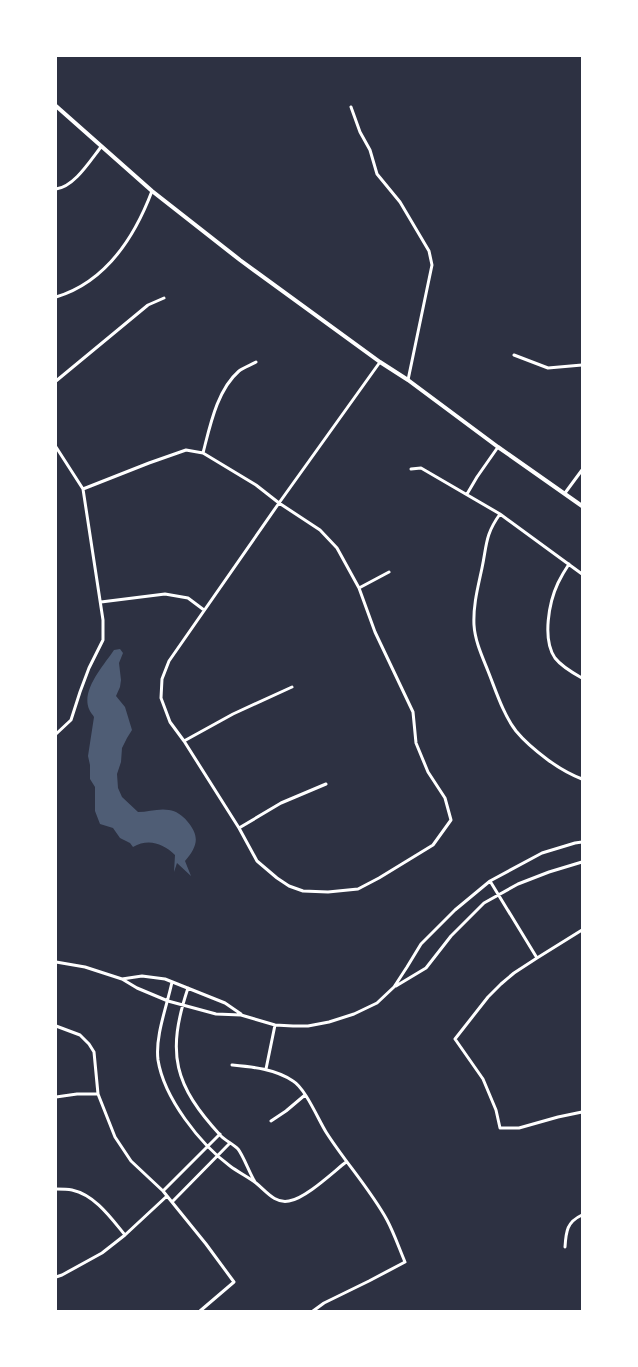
<svg xmlns="http://www.w3.org/2000/svg" width="638" height="1367" viewBox="0 0 638 1367" font-family="'Nunito Sans',sans-serif">
<style>
.water{fill:#4f5d75}
.lines{fill:none;stroke-linecap:round;stroke-linejoin:round}
.minor{stroke:#fff;stroke-width:3}
.tertiary{stroke:#fff;stroke-width:4}
</style>
<rect width="100%" height="100%" fill="#2d3142"/>
<path class="water" d="M120 649 123 653 119 663 121 680 120 687 116 696 125 707 132 730 127 738 122 748 121 762 117 774 118 788 122 797 138 812C148 812 159 808 169 810 176 811 182 815 187 821 200 836 198 846 185 861L191 876 177 863 174 872 175 855C163 843 148 838 133 847L130 843 120 838 113 828 100 824 95 811V787L90 779V765L88 756 94 717C93 715 90 712 89 709 81 690 104 665 114 650Z"/>
<g class="lines">
<path class="minor" d="M351 107 360 132 370 150 377 174 400 202 429 251 432 265 408 380
M56 189C74 187 90 161 101 147
M56 297C106 282 135 236 152 191
M514 355 548 368 582 365
M56 381 148 305 164 298
M56 447 83 489 103 620V640L89 668 80 692 71 720 56 734
M203 453C210 426 217 390 239 371 244 367 251 365 256 362
M411 469 421 468 500 514 582 574
M83 489 149 463 186 450 203 453 256 485 279 503 320 530 337 548 359 588 375 632 413 712 416 743 428 772 445 798 451 820 433 845 379 878 358 889 328 892 303 891 289 886 277 878 257 861 239 828 184 741 170 722 161 698 162 679 169 661 279 503 380 362
M565 493 582 470
M467 494 477 477 498 447
M500 514C485 535 487 544 482 568 478 587 473 605 474 625 475 641 482 656 488 671 496 691 503 714 516 731 525 742 536 751 548 760 559 768 569 774 582 779
M569 564C565 570 561 577 558 583 549 602 542 639 555 658 562 667 573 673 582 678
M359 588 389 572
M101 602 165 594 188 598 204 610
M184 741 233 714 292 687
M239 828 281 803 326 784
M490 881 537 958
M582 930 537 958 514 973 501 984 488 997 455 1039 483 1079 496 1110 500 1128H519L558 1117 582 1112
M56 962 85 967 122 979 137 988 168 1001 216 1014 241 1015 275 1025 293 1026H308L329 1022 354 1014 377 1003 394 987 407 967 421 944 455 910 490 881 542 853 575 843 582 842
M122 979 142 976 165 979 225 1003 241 1014
M172 982C167 1006 155 1036 158 1060 164 1098 200 1144 230 1166 238 1172 248 1177 256 1183 266 1191 275 1204 289 1201 306 1198 332 1173 346 1162
M396 986 426 968 451 936 484 903 518 884 549 872 582 862
M188 988C166 1054 174 1085 221 1136 226 1141 233 1144 238 1149 243 1155 250 1174 255 1182
M56 1026 80 1035 89 1044 94 1052 98 1094 115 1137 131 1161 163 1191 206 1244 234 1282 200 1311
M232 1065C253 1067 275 1069 293 1081 305 1088 318 1119 326 1132 345 1162 370 1189 387 1220 394 1233 399 1248 405 1262L369 1281 324 1303 313 1311
M266 1069 275 1025
M56 1097 77 1094H98
M271 1121 286 1111 305 1095
M56 1189C61 1189 67 1189 72 1190 95 1195 111 1218 125 1235
M163 1191 220 1134
M172 1202 230 1143
M565 1247C566 1231 567 1222 582 1215
M56 1277 62 1275 102 1253 125 1235 167 1196"/>
<path class="tertiary" d="M56 106 152 191 240 260 380 362 408 380 498 447 582 506"/>
</g>
<rect width="638" height="1367" fill="none" stroke="#ffffff" stroke-width="114"/>
</svg>
